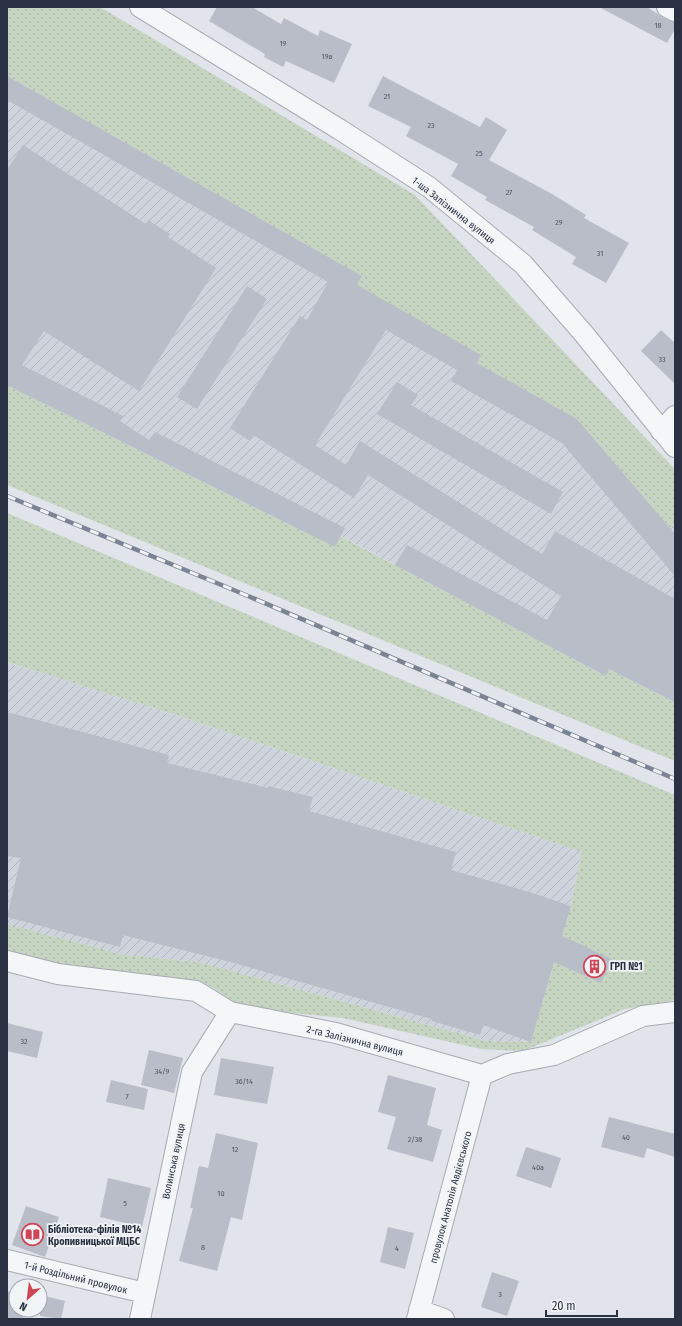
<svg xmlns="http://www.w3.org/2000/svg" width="682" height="1326" viewBox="0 0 682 1326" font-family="'Fira Sans Condensed',sans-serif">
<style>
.industrial{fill:url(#industrial-furrows)}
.grass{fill:url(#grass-dots)}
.building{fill:#b9bdc7}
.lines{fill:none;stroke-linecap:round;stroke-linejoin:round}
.minor-casing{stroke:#a6abb4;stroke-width:22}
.minor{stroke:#f4f6f8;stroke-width:20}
.rail-casing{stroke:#7b8394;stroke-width:4.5}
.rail{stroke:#f1f4f7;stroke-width:3;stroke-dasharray:9;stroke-linecap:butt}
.labels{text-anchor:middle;stroke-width:3.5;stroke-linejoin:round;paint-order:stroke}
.number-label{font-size:8px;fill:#4d5463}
.street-label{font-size:10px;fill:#293142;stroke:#f1f4f7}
.poi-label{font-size:10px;font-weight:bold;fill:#293142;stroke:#f1f4f7;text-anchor:start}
</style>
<defs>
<pattern id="industrial-furrows" width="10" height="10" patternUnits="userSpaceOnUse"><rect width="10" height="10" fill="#cfd3dc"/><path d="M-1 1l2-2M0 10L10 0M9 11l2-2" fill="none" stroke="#b2b6be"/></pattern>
<pattern id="grass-dots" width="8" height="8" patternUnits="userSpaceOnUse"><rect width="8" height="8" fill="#c6d4c2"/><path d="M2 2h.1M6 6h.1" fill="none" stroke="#aab6a8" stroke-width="1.8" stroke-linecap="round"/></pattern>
</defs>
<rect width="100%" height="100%" fill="#e1e4ea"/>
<path class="industrial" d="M7 76 362 276 357 285 477 363 577 419 670 528 675 524V702L609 670 606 676 341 536 335 547 7 385Z
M7 662 179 716 582 852 571 906 531 1042 487 1041 199 962 124 955 7 924Z"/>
<path class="grass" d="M7 7H100L415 195 675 469V524L670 528 577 419 477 363 357 285 362 276 7 76Z
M7 385 335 547 340 536 606 676 609 669 675 702V761L7 485Z
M7 513 675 795V1000L625 1009 523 1051 481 1049 343 1018 243 1008 210 986 39 960 7 952V924L124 955 199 962 487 1041 531 1042 571 906 582 852 179 716 7 662Z"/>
<path class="building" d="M217 7H252L281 24 284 18 318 36 320 30 352 44 334 83 286 61 283 67 264 57 265 54 209 21Z
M599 7H647L662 17 675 22V29L667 43Z
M7 76 362 276 357 285 481 355 477 363 577 419 675 534V576L562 443 451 381 457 370 386 330 315 445 346 465 360 441 542 554 555 531 675 599V702L609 669 606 676 395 565 407 545 547 620 561 596 368 475 354 498 253 435 250 441 230 428 300 316 307 320 328 282 7 100Z
M383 76 480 127 486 117 507 130 489 160 552 194 586 215 584 218 629 243 606 283 572 264 576 257 532 230 534 227 485 200 487 197 451 176 458 164 406 136 411 127 368 106Z
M23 145 146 224 148 220 170 234 168 237 216 268 139 391 44 331 22 365 123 416 120 421 149 440 155 432 345 528 335 547 9 386 7 389V170Z
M247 286 267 299 197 409 177 397Z
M661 330 675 343V384L641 351Z
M397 382 418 395 411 405 563 492 551 514 377 414Z
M7 712 169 755 167 763 268 788V786L313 797 309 811 456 852 451 870 523 890 571 906 562 936 612 959 601 983 554 962 531 1042 483 1025 480 1035 432 1021V1019L223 960 123 935 120 947 7 917 21 858 7 856Z
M7 1023 43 1032 37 1058 7 1051Z
M149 1050 183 1058 174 1093 141 1085Z
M221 1058 274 1067 267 1104 214 1095Z
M388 1075 436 1088 427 1125 442 1130 433 1162 387 1149 396 1117 378 1112Z
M111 1080 148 1089 144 1110 106 1102Z
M609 1117 675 1134V1157L647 1148 644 1158 601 1147Z
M216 1133 258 1143 242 1220 231 1217 217 1271 179 1261 193 1208H190L199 1166 208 1168Z
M526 1147 561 1158 551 1188 516 1176Z
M108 1178 151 1188 142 1227 100 1217Z
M26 1206 59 1217 45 1257 12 1245Z
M388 1227 414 1233 405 1269 380 1262Z
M492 1272 519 1281 507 1316 481 1307Z
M7 1291 16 1294V1310H25L23 1319H7Z
M40 1295 65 1301 61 1319 40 1316Z"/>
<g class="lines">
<defs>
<path id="minor" d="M140 7 339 129 429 187 523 264 584 334 675 447
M667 7 675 11
M661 431 675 416
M7 961 58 974 196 991 230 1012 336 1033 482 1075 508 1064 554 1055 643 1016 675 1012
M7 1260 145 1293
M419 1310 444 1319
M140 1319 192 1072 230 1012
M417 1319 482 1075"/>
</defs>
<use href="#minor" class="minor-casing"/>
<use href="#minor" class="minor"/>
<defs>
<path id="rail" d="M7 496 248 596 675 779"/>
</defs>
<use href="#rail" class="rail-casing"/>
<use href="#rail" class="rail"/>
</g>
<defs>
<symbol id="building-ring" viewBox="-11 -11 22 22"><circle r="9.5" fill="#f1f4f7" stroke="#d04553" stroke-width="1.5"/><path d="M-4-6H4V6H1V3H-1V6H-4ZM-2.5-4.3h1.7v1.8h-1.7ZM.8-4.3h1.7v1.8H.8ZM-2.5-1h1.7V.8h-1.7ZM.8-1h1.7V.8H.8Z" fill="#d04553"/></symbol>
<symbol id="library-ring" viewBox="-11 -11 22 22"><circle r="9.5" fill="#f1f4f7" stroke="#d04553" stroke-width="1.5"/><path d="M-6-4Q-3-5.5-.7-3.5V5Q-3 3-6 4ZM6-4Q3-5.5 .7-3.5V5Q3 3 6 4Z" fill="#d04553"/></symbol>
</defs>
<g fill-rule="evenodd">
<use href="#building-ring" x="582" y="954" width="25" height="25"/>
<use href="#library-ring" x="20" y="1222" width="25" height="25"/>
</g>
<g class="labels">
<g class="number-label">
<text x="658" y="28">18</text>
<text x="283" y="46">19</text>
<text x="327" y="59">19а</text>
<text x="387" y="99">21</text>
<text x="431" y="128">23</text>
<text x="479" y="156">25</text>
<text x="509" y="195">27</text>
<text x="559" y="225">29</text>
<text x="600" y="256">31</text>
<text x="662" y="362">33</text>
<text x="24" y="1044">32</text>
<text x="162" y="1074">34/9</text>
<text x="244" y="1084">36/14</text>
<text x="127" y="1099">7</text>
<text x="626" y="1140">40</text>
<text x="415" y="1142">2/38</text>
<text x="235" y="1152">12</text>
<text x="538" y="1170">40а</text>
<text x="221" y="1196">10</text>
<text x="125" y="1206">5</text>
<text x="203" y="1250">8</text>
<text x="397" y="1251">4</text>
<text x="500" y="1297">3</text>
</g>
<g class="street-label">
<text transform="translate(454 210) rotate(38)" y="4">1-ша Залізнична вулиця</text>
<text transform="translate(355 1040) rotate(14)" y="4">2-га Залізнична вулиця</text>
<text transform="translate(173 1161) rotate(-78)" y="4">Волинська вулиця</text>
<text transform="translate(450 1197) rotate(-75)" y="4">провулок Анатолія Авдієвського</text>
<text transform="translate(76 1277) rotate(14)" y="4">1-й Роздільний провулок</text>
</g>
<g class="poi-label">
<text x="610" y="970">ГРП №1</text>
<text x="48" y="1233">Бібліотека-філія №14<tspan x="48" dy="12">Кропивницької МЦБС</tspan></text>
</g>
</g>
<rect width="682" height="1326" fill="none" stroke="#293142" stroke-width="16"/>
<g transform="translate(28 1298) rotate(208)"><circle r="19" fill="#f1f4f7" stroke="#a1a6af"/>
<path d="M0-3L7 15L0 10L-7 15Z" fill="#d04553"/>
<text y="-6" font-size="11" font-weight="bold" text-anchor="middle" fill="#293142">N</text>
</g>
<path d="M546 1310v6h71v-6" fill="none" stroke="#293142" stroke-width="2"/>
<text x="552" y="1310" font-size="12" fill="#293142" stroke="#f1f4f7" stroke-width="3" paint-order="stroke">20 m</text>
</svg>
